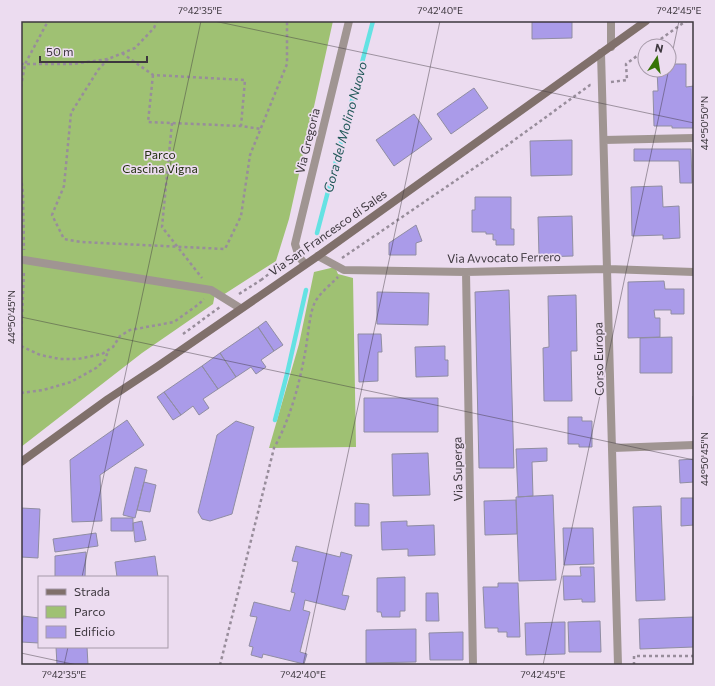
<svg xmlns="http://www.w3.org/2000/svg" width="715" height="686" viewBox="0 0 715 686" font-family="Commissioner,sans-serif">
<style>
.green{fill:#9fc173}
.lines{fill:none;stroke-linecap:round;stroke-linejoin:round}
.stream{stroke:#64e2e3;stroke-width:4.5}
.building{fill:#aa9be9;stroke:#908da2}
.path{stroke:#988d9b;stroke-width:2.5;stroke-dasharray:3 3;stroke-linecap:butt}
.lane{stroke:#a09592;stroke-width:8}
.street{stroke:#a09592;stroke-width:8}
.secondary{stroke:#80706b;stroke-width:8}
.ticks{fill:none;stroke:#3d373e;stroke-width:1;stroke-opacity:0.45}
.labels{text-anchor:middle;stroke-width:3.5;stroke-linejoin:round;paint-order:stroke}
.street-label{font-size:12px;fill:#3d373e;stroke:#ecdcf0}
.park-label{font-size:12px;fill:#22300f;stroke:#ecdcf0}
.water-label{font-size:13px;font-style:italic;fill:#23595a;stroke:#ecdcf0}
.neatline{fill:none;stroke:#3d373e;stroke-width:1.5}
.ticks-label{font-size:10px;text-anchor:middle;fill:#3d373e}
</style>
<rect width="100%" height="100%" fill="#ecdcf0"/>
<path class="green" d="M21 21H333L289 219 276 261 223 295 216 289 213 304 142 353 21 447Z
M335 267 338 274 353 278 356 447 269 448 299 344 314 272Z"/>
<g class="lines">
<path class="stream" d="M317 233 373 21
M275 420 287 374 306 290"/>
</g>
<path class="building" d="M532 21H572V38L532 39Z
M669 64H686V87L694 86V128H672V126H654L653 91H658L657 70H669Z
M474 88 488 108 451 134 437 114Z
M414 114 432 139 394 166 376 140Z
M572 140V175L531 176 530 141Z
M634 149H691L692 183H680L679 161H634Z
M662 186 663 207 679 206 680 238 663 239V235L632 236 631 187Z
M475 197H511V229H514V245H496V240H493V234H486V232H472V210H475Z
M572 216 573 256 539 257 538 217Z
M416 225 422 241 416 243V255H389V243Z
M664 281 665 289H684V314H671V310H654L655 318H660V337L628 338V282Z
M509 290 514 468H479L475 292Z
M377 292 429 293 428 325 377 324Z
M576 295 577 351H571L572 401H544L543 348 549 347 548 296Z
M266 321 283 345 274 351 258 327Z
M258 327 274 351 261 360 266 367 256 374 251 367 236 377 220 353Z
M358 334H381L382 352H378V381L359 382Z
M672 337V373H640V338Z
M445 346V360H448V376L416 377 415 347Z
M220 353 236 377 218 389 202 366Z
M202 366 218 389 203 399 209 408 199 415 193 406 181 415 164 392Z
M164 392 181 415 173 420 157 397Z
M693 396H694V430H693Z
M364 398H438V432H364Z
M568 417H582V421H592V447H579V444H568Z
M127 420 144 445 100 475 102 521 72 522 70 460Z
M236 421 254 427 232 514 210 521 202 519 198 512 217 435Z
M547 448V461L532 462 533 496 518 497 516 449Z
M428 453 430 495 393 496 392 454Z
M694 459V482L680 483 679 460Z
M135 467 147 470 135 518 123 515Z
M144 482 156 485 150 512 137 510Z
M553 495 556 580 519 581 516 497Z
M681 498H694V525L681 526Z
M516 500 517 534 485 535 484 501Z
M355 503 369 504V526H355Z
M661 506 665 600 636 601 633 507Z
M21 508 40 509 38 558 21 557Z
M111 518H133V531H111Z
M142 521 146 540 135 542 133 523Z
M407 521V526L434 525 435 555 408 556V549L382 550 381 522Z
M563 528H593L594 564 564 565Z
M96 533 98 546 55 552 53 539Z
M296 546 340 557 341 552 352 555 342 595 349 596 345 610 305 600 303 610 310 612 300 652 307 654 304 664 263 654 262 658 251 655 253 647 249 646 257 617 250 616 254 602 290 611 295 593 291 592 298 562 292 561Z
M86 552 85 577H55V556Z
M155 556 158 577H117L115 562Z
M580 567H594L595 602H582V599L564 600 563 576H581Z
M405 577V611H400V617H382L381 612H377V578Z
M498 583H518L520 637H507V632H498V628H485L483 587H498Z
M426 593H438L439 621H426Z
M23 616 39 618V643L21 642Z
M694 617V647L640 649 639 619Z
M600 621 601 652H569L568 622Z
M565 622V654L526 655 525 623Z
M416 629V662L366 663V630Z
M463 632V660H430L429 633Z
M56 647H87L88 665H57Z"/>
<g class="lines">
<path class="path" d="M651 46 686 21
M122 53 153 75 245 80 241 126 261 129
M108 59 98 70 71 113 64 186 52 215 64 239 81 242 225 249 241 216 250 155 287 64V21
M21 64H73L108 59 135 48 154 28 157 21
M153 75 148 122 241 126
M611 82 627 80 626 64 645 50
M21 87 25 64 48 21
M172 123 162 227 202 278
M21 177 23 193 24 250
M307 246 354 215
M342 258 502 149 590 85H592
M261 280 290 258
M239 294 261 280 262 281
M183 334 220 307
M21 342 24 271
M21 346 40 355 60 359H78L102 354 113 347 120 336 130 330 174 322 199 304 204 299
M21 393 43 390 71 382 96 368 105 360 108 351
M220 665 274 448C290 419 299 386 305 353 308 339 309 314 315 302 320 293 330 285 338 277
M634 665V656H694"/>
<path class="lane" d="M24 260 211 290 240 308"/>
<path class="street" d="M611 21V47
M601 53 618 665
M604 140 694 138
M318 256 344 270 466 272 608 269 694 272
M305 264 299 257 295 244 349 21
M466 272 473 665
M613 448 694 445"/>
<path class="secondary" d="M21 462 108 399 158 366 318 256 646 21"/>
</g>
<path class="ticks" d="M214 21 694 123M21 317 694 460M82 577 201 21M21 653 77 665M64 665 68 647M303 665 440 21M543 665 679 21"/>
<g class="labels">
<g class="street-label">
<text transform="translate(308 141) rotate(-76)" y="4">Via Gregoria</text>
<text transform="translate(328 233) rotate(-35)" y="4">Via San Francesco di Sales</text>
<text transform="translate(504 258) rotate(-1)" y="4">Via Avvocato Ferrero</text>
<text transform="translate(599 359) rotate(-91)" y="4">Corso Europa</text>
<text transform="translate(458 469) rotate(-91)" y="4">Via Superga</text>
</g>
<g class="park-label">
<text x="160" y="159">Parco<tspan x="160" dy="14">Cascina Vigna</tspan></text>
</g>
<g class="water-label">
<text transform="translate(345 127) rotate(-75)" y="5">Gora del Molino Nuovo</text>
</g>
</g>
<rect width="715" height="686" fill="none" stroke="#ecdcf0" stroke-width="44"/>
<rect x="38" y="576" width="130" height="72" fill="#ecdcf0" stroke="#a69aa9"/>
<rect x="46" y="589" width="20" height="6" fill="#80706b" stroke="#a69aa9"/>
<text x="74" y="596" font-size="12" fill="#3d373e">Strada</text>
<rect x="46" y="606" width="20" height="12" fill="#9fc173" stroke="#a69aa9"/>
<text x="74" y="616" font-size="12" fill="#3d373e">Parco</text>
<rect x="46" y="626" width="20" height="12" fill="#aa9be9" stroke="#a69aa9"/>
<text x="74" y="636" font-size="12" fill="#3d373e">Edificio</text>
<g transform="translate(657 58) rotate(12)"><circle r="19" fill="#ecdcf0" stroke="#a69aa9"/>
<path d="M0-3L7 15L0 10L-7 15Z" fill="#377307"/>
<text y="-6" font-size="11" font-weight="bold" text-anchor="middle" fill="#3d373e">N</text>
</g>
<path d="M40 56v6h107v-6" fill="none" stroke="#3d373e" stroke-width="2"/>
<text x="46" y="56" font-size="12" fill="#3d373e" stroke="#ecdcf0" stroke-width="3" paint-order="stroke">50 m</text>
<rect x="22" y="22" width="671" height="642" class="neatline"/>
<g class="ticks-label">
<text x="200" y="14">7°42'35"E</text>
<text x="440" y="14">7°42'40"E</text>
<text x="679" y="14">7°42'45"E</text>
<text transform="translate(704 123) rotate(-90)" y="4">44°50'50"N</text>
<text transform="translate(11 317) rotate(-90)" y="4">44°50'45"N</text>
<text transform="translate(704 459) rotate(-90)" y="4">44°50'45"N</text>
<text x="64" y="678">7°42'35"E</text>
<text x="303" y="678">7°42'40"E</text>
<text x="543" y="678">7°42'45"E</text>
</g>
</svg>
